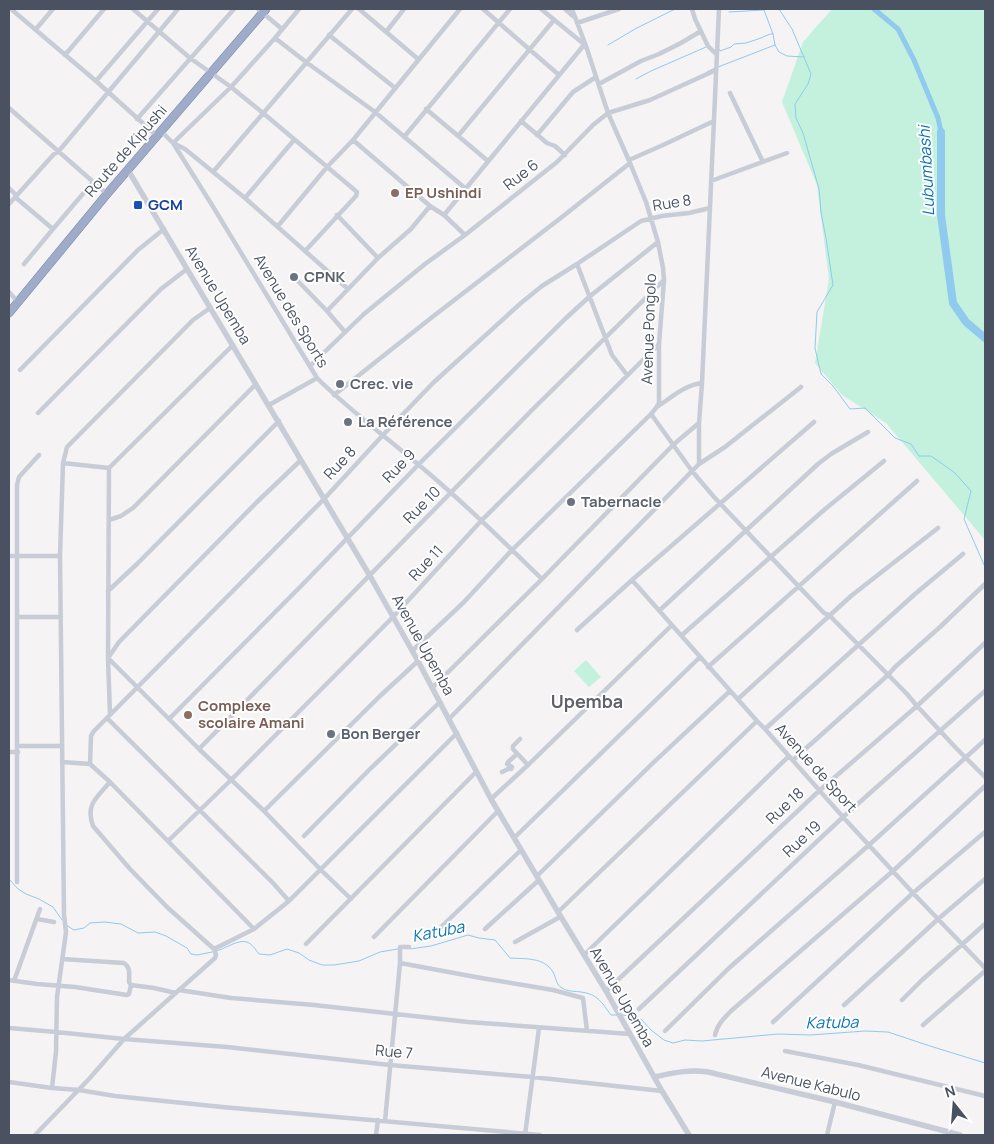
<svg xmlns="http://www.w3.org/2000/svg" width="994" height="1144" viewBox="0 0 994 1144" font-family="Manrope,sans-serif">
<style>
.green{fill:#c3f1dd}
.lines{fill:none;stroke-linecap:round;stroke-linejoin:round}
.stream{stroke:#90caee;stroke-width:1}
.canal{stroke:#90caee;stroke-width:5}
.river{stroke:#90caee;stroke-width:8}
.trunk-casing{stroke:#7687ad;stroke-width:9}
.minor{stroke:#c7ccd7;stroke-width:4.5}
.tertiary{stroke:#c7ccd7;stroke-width:5.5}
.trunk{stroke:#9facc9;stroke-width:8}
.education-dot{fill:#8d6e63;stroke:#fff;stroke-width:2}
.transit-dot{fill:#1a4fb4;stroke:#fff;stroke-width:2}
.worship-dot{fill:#6b7280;stroke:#fff;stroke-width:2}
.labels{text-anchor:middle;stroke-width:4;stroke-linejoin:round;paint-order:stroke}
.street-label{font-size:15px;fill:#4a5261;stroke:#fff}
.education-label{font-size:15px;font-weight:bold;fill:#785e54;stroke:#fff;text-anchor:start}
.transit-label{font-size:15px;font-weight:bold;fill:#164399;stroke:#fff;text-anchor:start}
.worship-label{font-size:15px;font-weight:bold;fill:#5b616d;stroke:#fff;text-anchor:start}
.water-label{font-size:16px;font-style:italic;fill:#0a73b3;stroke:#fff}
.quarter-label{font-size:18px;font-weight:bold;fill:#5f6168;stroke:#fff}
</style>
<rect width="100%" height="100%" fill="#f5f3f3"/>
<path class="green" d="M832 9H985V540L886 423 842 395 815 363 829 279 817 185 782 102 803 42Z
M586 660 601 677 589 687 574 671Z"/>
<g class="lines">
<path class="stream" d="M779 9 792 29 811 74 808 84 795 104 796 118 803 133 819 189 820 199 821 213 826 238 833 285 817 312 815 348 821 374 833 386 850 409 865 408 895 438 911 444 919 456H931L955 473 971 491 964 519 985 567
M729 12 764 10 773 34 775 45 779 52 787 56 804 57
M608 45 635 29 675 9
M719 49 720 51 731 47 734 44 746 43 761 38 770 34H773
M718 67 775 45
M707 72 715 68
M636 79 651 71 706 47
M9 879 18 889 26 894 39 899 53 907 62 920
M66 925 74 930 84 928 90 923 105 922 121 924 138 933 155 932 166 936 187 948 191 954 197 955 212 952
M410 949 431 946 468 935 479 938 495 940 510 958C525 959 544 957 553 972 556 977 556 985 562 988 568 992 575 991 581 992 598 994 602 1003 611 1015H618
M216 951C225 949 238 939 247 942 252 944 256 950 259 954L270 955 287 949 299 953 309 960 322 965H334L359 961 380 952 398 949
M622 1015 630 1016 641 1019 651 1030 664 1040 673 1043 685 1040 702 1041 778 1034 811 1035 865 1031 888 1032 930 1046 985 1063"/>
<path class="canal" d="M874 9 898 29 914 60 938 118 941 132"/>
<path class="river" d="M941 132V215L953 303 966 322 985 338"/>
<defs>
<path id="trunk" d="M9 313 107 194 266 9"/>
</defs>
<use href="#trunk" class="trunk-casing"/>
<path class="minor" d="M11 9 96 81 157 136
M133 9 190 58 231 87 263 113 357 192 356 196 306 250
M258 9 282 29
M299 9 275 38 231 87 173 143 185 149 245 198 348 289
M359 9 418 59
M483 9 559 75
M541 9 585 45
M565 9 573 16
M692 9 695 19 708 46 717 55
M577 23 619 9
M36 29 53 9
M386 32 404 9
M329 35 395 88
M275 38 306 62 375 112 466 189
M65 55 104 9
M96 81 158 9
M599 84 641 61 659 54 681 43 701 31
M730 93 763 162
M9 108 107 194
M426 109 488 161
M137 119 234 9
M521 121 547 143 555 146 565 155
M161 131 173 143 212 205 317 378C349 410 385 436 419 465 462 501 502 540 542 579
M537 135 573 92 596 77
M458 136 554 20
M404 137 510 9
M353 140 430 206 444 215 465 235
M629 160 663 145 714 121
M213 172 352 9
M711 181 787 153
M9 188 16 195
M15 197 53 229
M245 198 294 140
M9 204 54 154 58 152 178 9
M337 215 378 258
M444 215 584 45
M278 226 327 167 353 140 460 9
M24 264 53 229 93 182
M577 264 612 355 627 375
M294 277 327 311 345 332
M9 292 18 302
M327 311 378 258 411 229 430 206
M310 366 364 314 425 264 465 235 557 162 593 125 608 113 650 100 716 70
M20 370 138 250 164 229
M334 395 431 318 562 217 630 163
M269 405 317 378
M657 407C672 397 685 385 702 383
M38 413 161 289 187 269
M651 414 692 471 714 497 824 613 829 615 907 694 917 706 956 748 985 777
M301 460 257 502 119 642 108 658 199 749 264 811 320 869 351 899
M63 463 109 468
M699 464 725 447 801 387
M109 468 108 658 110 714
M109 468 233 345
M109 520 121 516 133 508 256 384
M9 556H60
M632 580 757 721 765 729 843 817 913 893 985 968
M108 591 137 564 279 421
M660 610 818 464 831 454 868 432
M18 617H61
M577 630 632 580 814 422
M682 635 824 510 884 461
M412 651 464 602 512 550 651 414 656 408 659 403V344L664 280 663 268 658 242 646 202 630 163 608 113 586 46 572 9
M708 667 917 481
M432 688 542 579 674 444 699 423
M738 699 851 596 938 528
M107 718 273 883 289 901
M169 719 305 582 419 464 565 319 589 297 658 242
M449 719 699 464V423L702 383 719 9
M765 729 915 594 963 554
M520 739 513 746V749L528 765
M18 746H62
M199 749 532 410 664 280
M9 752H18
M793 760 888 675 895 667 940 627 985 584
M62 762 90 764 110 782 254 929
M90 764 91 736 94 731 324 499 383 435 433 383 521 303 542 286 577 264 641 221 662 216 689 213 710 208
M511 769 512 767 507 764 508 762 517 754
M502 772 512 767
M491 799 528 765 672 625
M264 811 380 696 418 661
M304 836 369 770 440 702
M514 838 700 657
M168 841 231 780 393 617 481 521 659 344
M537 876 654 762 730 691
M17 882V485L19 477 39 455
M558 912 757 721
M37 919 54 922
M485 929 539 880
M438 930 521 850
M374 937 498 811
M515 942 560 917
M306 944 476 772
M214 949 254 929 289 901 457 733
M584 955 789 756
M400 963 481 978 553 990 583 998 587 1031
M9 980 37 984 75 987 127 995 129 994 131 985 129 982C129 974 131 968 124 963L62 959
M14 981 40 909
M131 985 154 988 176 993
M179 990 231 998 314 1005 468 1022 630 1034
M606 991 820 790 917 706 985 643
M902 1000 922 980 985 924
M844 1005 899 955 937 920 985 879
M639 1009 843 817 985 691
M773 1022 913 893 985 832
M923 1025 985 971
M9 1028 56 1032 124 1039 227 1047 390 1065 532 1077 662 1091
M665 1031 728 969 869 845 985 740
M715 1035C717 1025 724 1018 731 1011L893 871 985 786
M785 1051 858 1065 985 1096
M9 1082 52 1088 79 1090 115 1096 222 1107 540 1135
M52 1088 56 1052 57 997 66 932 64 915 60 556 63 463 67 447 193 320 210 308
M385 1121 400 963V947H409
M35 1135 89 1079 124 1039 215 958 216 955 214 949 167 907 130 869 93 826C85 805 97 797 110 782
M376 1135 378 1120
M525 1135 539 1028
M827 1135 835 1102"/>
<path class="tertiary" d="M128 170 370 576 418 661 491 799 558 912 606 991 662 1091 689 1135
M654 1077C673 1073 689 1069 708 1072L835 1102 960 1135"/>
<use href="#trunk" class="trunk"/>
</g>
<g class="education-dot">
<circle cx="395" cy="193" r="5"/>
<circle cx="188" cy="715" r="5"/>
</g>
<rect class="transit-dot" x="133" y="200" width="10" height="10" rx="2.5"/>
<g class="worship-dot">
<circle cx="294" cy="277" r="5"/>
<circle cx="340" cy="384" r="5"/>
<circle cx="348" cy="422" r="5"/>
<circle cx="571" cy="502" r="5"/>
<circle cx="331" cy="734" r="5"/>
</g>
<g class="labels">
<g class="street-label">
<text transform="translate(126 151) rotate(-49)" y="5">Route de Kipushi</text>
<text transform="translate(521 175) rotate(-38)" y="5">Rue 6</text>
<text transform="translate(672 203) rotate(-9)" y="5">Rue 8</text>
<text transform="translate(218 295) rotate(59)" y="5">Avenue Upemba</text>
<text transform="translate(291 311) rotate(59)" y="5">Avenue des Sports</text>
<text transform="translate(649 329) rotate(-88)" y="5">Avenue Pongolo</text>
<text transform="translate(340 463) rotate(-47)" y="5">Rue 8</text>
<text transform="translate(399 466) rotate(-46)" y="5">Rue 9</text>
<text transform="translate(422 505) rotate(-45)" y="5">Rue 10</text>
<text transform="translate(426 563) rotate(-47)" y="5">Rue 11</text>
<text transform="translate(423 645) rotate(61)" y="5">Avenue Upemba</text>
<text transform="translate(816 768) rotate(48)" y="5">Avenue de Sport</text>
<text transform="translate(785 806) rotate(-43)" y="5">Rue 18</text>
<text transform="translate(802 839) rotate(-43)" y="5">Rue 19</text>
<text transform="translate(622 997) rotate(60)" y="5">Avenue Upemba</text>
<text transform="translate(394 1052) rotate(5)" y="5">Rue 7</text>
<text transform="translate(811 1084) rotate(14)" y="5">Avenue Kabulo</text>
</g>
<g class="education-label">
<text x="405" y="198">EP Ushindi</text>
<text x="198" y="711">Complexe<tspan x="198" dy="17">scolaire Amani</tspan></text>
</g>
<g class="transit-label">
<text x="148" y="210">GCM</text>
</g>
<g class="worship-label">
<text x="304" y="282">CPNK</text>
<text x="350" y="389">Crec. vie</text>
<text x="358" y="427">La Référence</text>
<text x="581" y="507">Tabernacle</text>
<text x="341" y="739">Bon Berger</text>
</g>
<g class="water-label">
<text transform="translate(926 171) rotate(-93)" y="6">Lubumbashi</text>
<text transform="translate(438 931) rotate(-11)" y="6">Katuba</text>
<text transform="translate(832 1022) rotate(-1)" y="6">Katuba</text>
</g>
<g class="quarter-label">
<text x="587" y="708">Upemba</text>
</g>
</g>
<rect width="994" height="1144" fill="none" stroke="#4a5261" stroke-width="20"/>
<g transform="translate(954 1104) rotate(343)" stroke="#ffffff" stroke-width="4" paint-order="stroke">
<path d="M0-4L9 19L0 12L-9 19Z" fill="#4a5261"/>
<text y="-8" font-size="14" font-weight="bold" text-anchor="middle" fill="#4a5261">N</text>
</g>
</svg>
